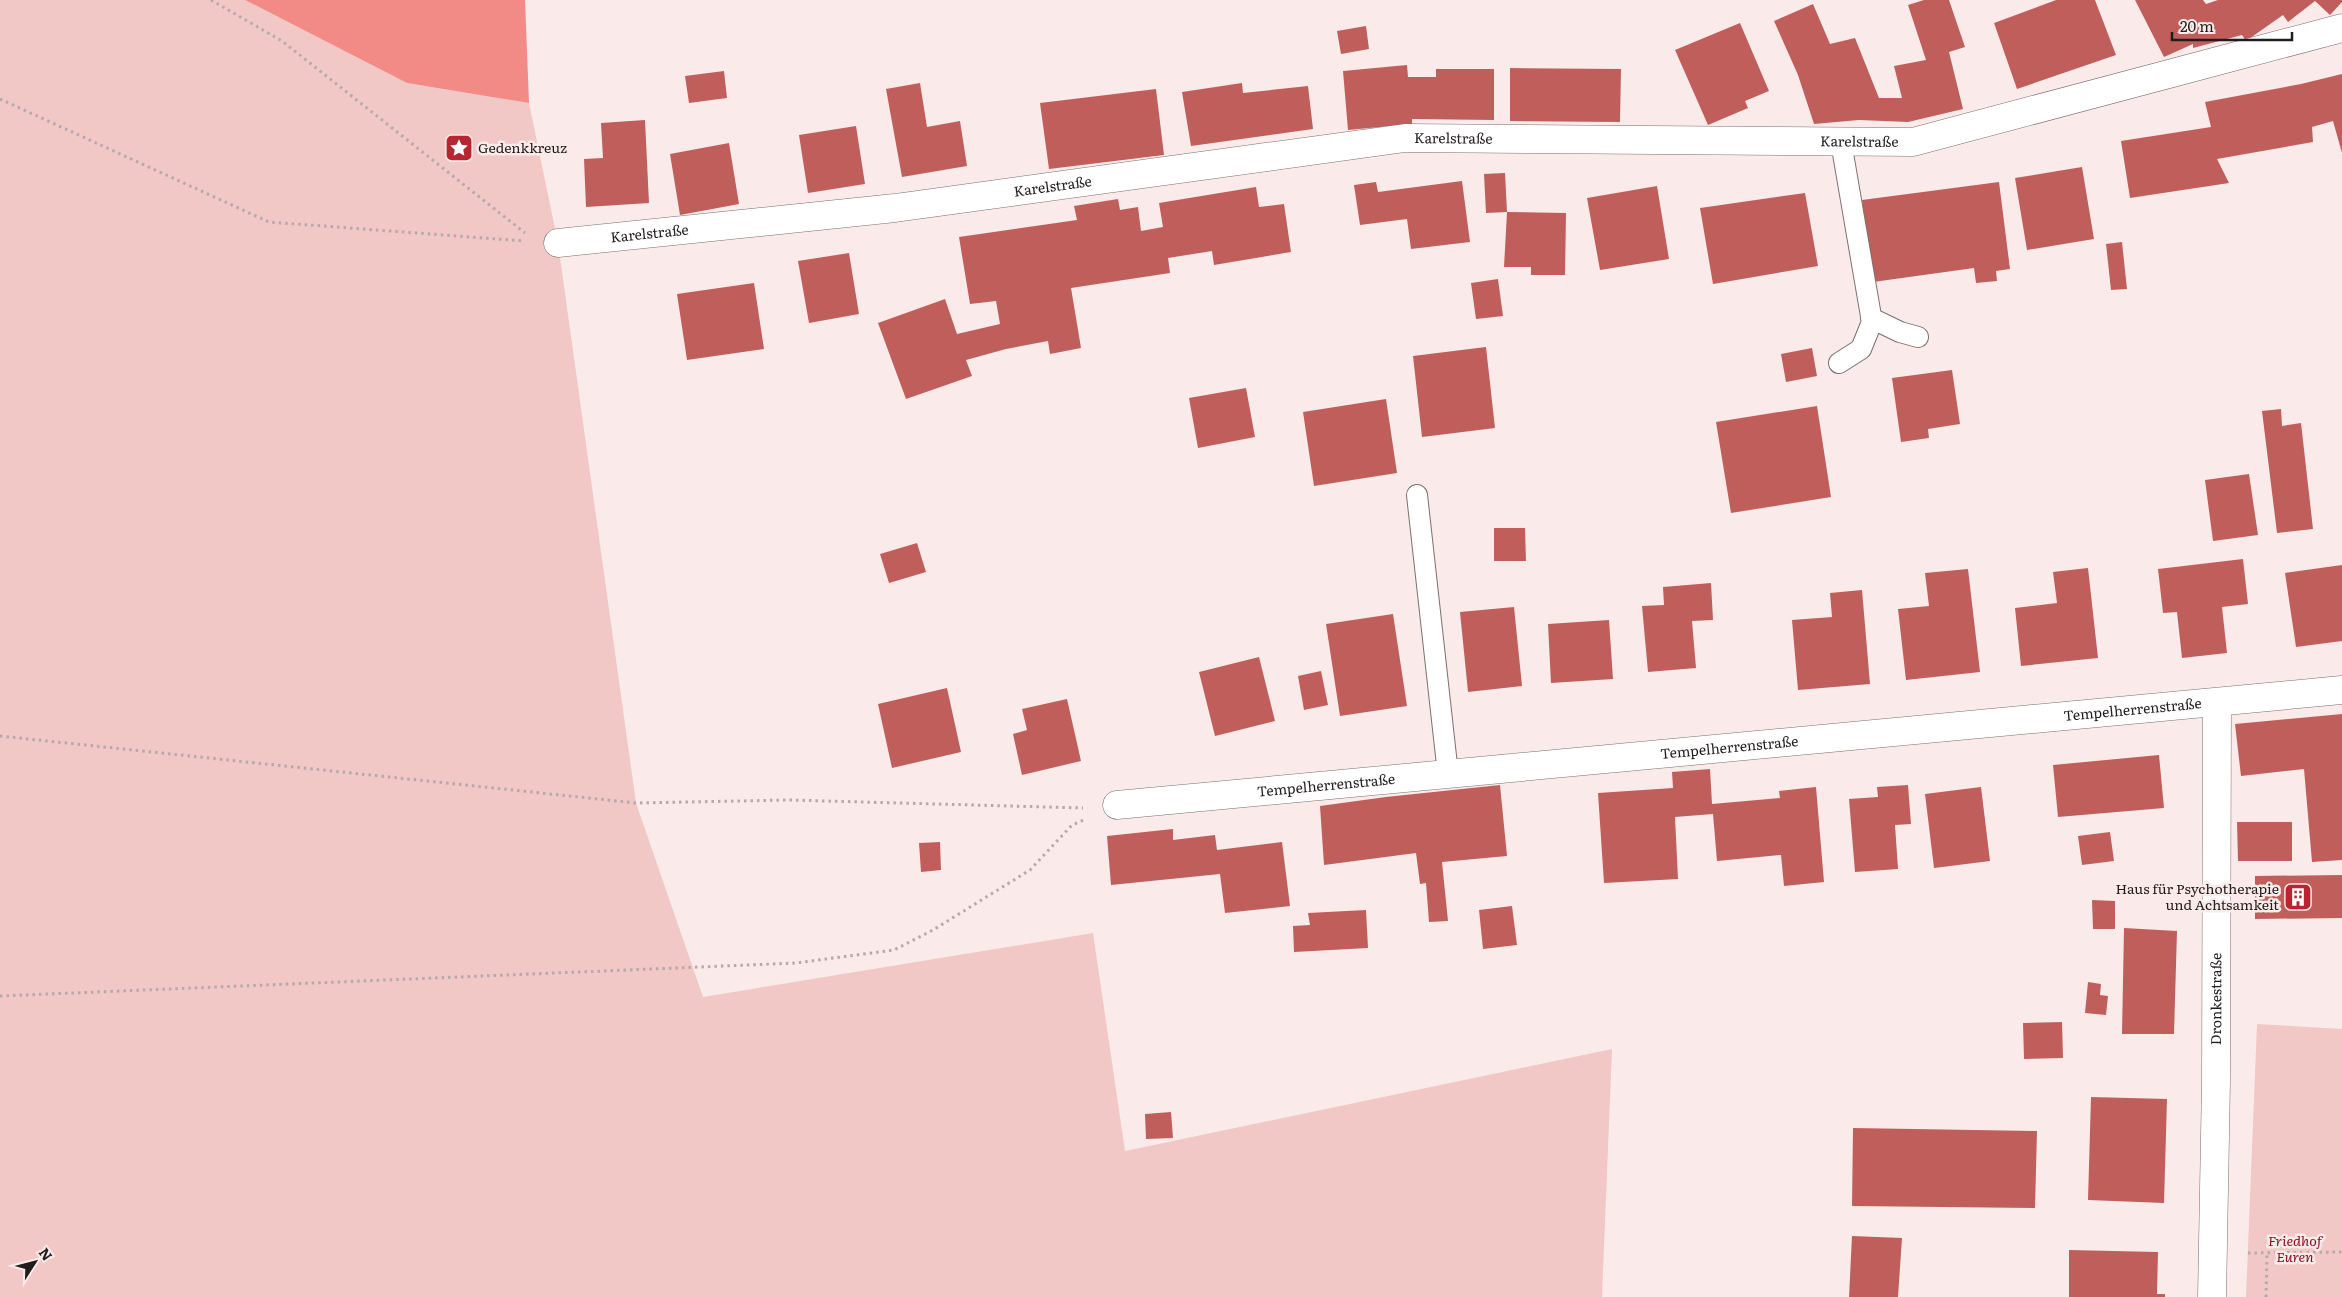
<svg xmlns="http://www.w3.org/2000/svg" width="2342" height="1297" viewBox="0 0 2342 1297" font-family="Literata,serif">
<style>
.green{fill:#f1c8c5}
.forest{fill:#f28a86}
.building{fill:#c05e5b}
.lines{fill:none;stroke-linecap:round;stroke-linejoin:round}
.service-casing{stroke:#7c6f6e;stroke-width:22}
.minor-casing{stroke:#7c6f6e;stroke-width:29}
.path{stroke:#b5a9a9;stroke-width:3;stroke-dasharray:2.5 4;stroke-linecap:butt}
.service{stroke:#fff;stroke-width:20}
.minor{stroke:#fff;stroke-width:28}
.labels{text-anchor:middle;stroke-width:5;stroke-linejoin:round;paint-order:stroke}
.street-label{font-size:14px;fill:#221d1d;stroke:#faebea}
.poi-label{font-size:14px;fill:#221d1d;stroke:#faebea;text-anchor:start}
.park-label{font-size:14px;font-style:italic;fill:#8a0a1b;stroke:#faebea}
</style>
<rect width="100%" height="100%" fill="#faebea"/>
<path class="green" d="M0 0H245L407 83 529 103 558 243 636 803 703 997 1093 933 1125 1151 1612 1049 1602 1297H0Z
M2257 1024 2342 1029V1297H2246Z"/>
<path class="forest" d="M245 0H525L529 103 407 83Z"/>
<path class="building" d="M1924 0H1949L1965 47 1949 52 1963 109 1908 122 1859 120 1814 124 1798 75 1774 21 1813 4 1830 44 1855 38 1879 98H1902L1894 66 1926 60 1908 5Z
M2056 0H2095L2116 55 2017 89 1994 23Z
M2135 0H2203L2206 4 2218 0H2342V2L2330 15 2315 1 2288 22 2283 15 2246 41 2242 35 2193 48V44L2164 57Z
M1740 23 1769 91 1745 101 1748 108 1708 125 1675 50Z
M1366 26 1369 49 1341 54 1337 31Z
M1407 65 1408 77H1436V69H1494V120L1412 119V124L1348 130 1343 71Z
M1510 68 1621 69 1620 122 1510 121Z
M724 71 727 98 689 103 685 76Z
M2342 74V153L2333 121 2312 127 2313 142 2217 159 2229 183 2130 198 2121 141 2211 127 2205 102 2301 84Z
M920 83 927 127 960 121 967 166 902 177 886 89Z
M1242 83 1243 93 1308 86 1313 129 1191 146 1182 92Z
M1156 89 1164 155 1049 169 1040 103Z
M645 120 649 203 586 207 584 159 603 158 601 123Z
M856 126 865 184 808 193 799 135Z
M729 143 739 204 680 215 670 154Z
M2082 167 2094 239 2027 250 2015 178Z
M1505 173 1507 212 1486 213 1484 174Z
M1462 181 1470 242 1411 249 1407 219 1360 225 1354 185 1376 182 1378 192Z
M1999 182 2010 269 1996 271 1997 281 1976 283 1974 268 1873 282 1862 200Z
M1657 186 1669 259 1600 270 1587 198Z
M1256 187 1259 207 1284 204 1291 252 1214 265 1212 251 1168 258 1170 273 1071 288 1081 348 1050 354 1048 341 1006 349 966 360 972 376 906 399 878 323 945 299 957 334 1000 324 996 301 970 304 959 237 1077 220 1074 206 1118 199 1120 210 1138 207 1141 231 1163 227 1159 203Z
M1805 193 1818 266 1713 284 1700 208Z
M1507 212 1566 213 1565 275H1531V267H1504Z
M2122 242 2127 289 2111 290 2106 244Z
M849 253 859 314 809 323 798 261Z
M1498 279 1503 316 1476 319 1471 283Z
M754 283 764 349 687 360 677 294Z
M1486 347 1495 428 1422 437 1413 356Z
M1812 348 1817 376 1786 382 1781 354Z
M1952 370 1960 424 1928 429 1929 438 1901 442 1892 378Z
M1246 388 1255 437 1198 448 1189 398Z
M1386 399 1397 473 1314 486 1303 412Z
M1817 406 1831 497 1731 513 1716 422Z
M2281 409 2282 426 2301 423 2313 529 2277 533 2262 411Z
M2249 474 2258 535 2213 541 2205 480Z
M1494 528H1525L1526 561H1494Z
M917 543 926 572 889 583 880 554Z
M2243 559 2248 604 2222 607 2227 653 2182 658 2177 612 2163 613 2158 569Z
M2342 565V641L2296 647 2285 573Z
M2088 568 2098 658 2021 666 2015 608 2057 603 2053 572Z
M1968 569 1980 672 1906 680 1898 609 1929 606 1925 573Z
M1711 583 1713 620 1692 621 1696 668 1648 672 1642 606 1664 605 1663 587Z
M1862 590 1870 684 1798 690 1792 620 1832 617 1830 593Z
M1514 607 1522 686 1468 692 1460 612Z
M1393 614 1407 706 1340 716 1326 624Z
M1609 620 1613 679 1551 683 1548 624Z
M1259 657 1275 721 1215 736 1199 672Z
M1321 671 1328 705 1304 710 1298 676Z
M947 688 961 752 892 768 878 704Z
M1067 699 1081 761 1022 775 1013 734 1027 730 1022 709Z
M2342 714V860L2312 862 2304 769 2241 776 2235 724Z
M2159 755 2164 808 2058 817 2053 765Z
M1710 769 1712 804 1780 798 1779 791 1816 787 1824 882 1784 886 1781 855 1717 861 1713 814 1675 817 1678 879 1604 883 1598 793 1673 788 1672 772Z
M1500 785 1507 856 1442 862 1448 921 1429 922 1426 883 1420 884 1416 853 1324 865 1320 806 1386 797Z
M1908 785 1911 824 1895 825 1898 869 1855 872 1849 799 1878 797 1877 787Z
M1981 787 1990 861 1934 868 1925 794Z
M2237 822H2292V861H2238Z
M1173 829V840L1215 835 1217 850 1282 842 1290 906 1225 913 1220 874 1111 885 1107 836Z
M2110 832 2114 861 2082 865 2078 836Z
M940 842 941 870 921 872 919 843Z
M2342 875V918L2255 919V876Z
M2092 900 2115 901V929H2093Z
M1512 906 1517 945 1483 949 1479 910Z
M1366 910 1368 948 1294 952 1293 926 1310 925 1308 913Z
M2124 928 2177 931 2174 1034H2122Z
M2088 982 2101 984 2100 995 2108 996 2106 1015 2085 1013Z
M2062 1022 2063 1058 2024 1059 2023 1023Z
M2091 1097 2167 1099 2164 1203 2088 1200Z
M1171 1112 1173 1138 1146 1139 1145 1114Z
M1853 1128 2037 1131 2035 1208 1852 1206Z
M1852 1236 1902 1238 1898 1297H1849Z
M2069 1250 2158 1252 2157 1294H2165V1297H2069Z"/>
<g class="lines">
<defs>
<path id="service" d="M1871 318 1900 332 1918 337
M1839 363 1861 349 1872 322 1841 142
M1417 495 1448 774"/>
<g id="minor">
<path id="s1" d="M558 243 895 208 1405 138 1913 142 2342 28"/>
<path id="s2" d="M1117 805 2342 690"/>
<path id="s3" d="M2212 1297 2216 1082 2217 703"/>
</g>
</defs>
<use href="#service" class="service-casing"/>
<use href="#minor" class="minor-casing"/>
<path class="path" d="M211 0 282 41 525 233
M0 99 269 222 524 241
M0 736 636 803 789 800 1083 808
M0 996 796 963 894 950 933 930 1030 870 1072 825 1086 819
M2248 1253 2342 1252
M2266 1297 2267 1253"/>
<use href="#service" class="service"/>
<use href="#minor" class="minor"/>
</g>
<defs>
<symbol id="sight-square" viewBox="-11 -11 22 22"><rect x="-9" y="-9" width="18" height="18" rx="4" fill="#b62530" stroke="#faebea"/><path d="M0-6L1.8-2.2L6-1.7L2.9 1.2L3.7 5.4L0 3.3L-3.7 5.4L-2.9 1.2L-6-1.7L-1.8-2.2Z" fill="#fff"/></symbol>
<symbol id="building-square" viewBox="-11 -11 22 22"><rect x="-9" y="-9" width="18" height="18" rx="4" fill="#b62530" stroke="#faebea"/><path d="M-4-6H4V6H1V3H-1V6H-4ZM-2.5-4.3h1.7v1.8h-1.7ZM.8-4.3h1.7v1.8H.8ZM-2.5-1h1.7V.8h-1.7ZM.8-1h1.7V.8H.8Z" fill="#fff"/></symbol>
</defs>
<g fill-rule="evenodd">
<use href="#sight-square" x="443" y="132" width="32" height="32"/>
<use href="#building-square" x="2282" y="881" width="32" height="32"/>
</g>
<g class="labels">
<g class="street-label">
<text dy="5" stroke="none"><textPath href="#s1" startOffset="902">Karelstraße</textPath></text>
<text dy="5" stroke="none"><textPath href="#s1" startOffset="1308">Karelstraße</textPath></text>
<text dy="5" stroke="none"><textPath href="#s1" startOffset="498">Karelstraße</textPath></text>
<text dy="5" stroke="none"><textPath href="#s1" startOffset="92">Karelstraße</textPath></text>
<text dy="5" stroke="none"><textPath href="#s2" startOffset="1020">Tempelherrenstraße</textPath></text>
<text dy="5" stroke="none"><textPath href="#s2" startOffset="615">Tempelherrenstraße</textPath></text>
<text dy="5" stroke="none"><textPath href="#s2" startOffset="210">Tempelherrenstraße</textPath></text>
<text dy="5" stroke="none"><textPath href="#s3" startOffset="298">Dronkestraße</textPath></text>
</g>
<g class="poi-label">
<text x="478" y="153">Gedenkkreuz</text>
<text x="2279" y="894" text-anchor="end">Haus für Psychotherapie<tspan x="2279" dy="16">und Achtsamkeit</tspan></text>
</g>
<g class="park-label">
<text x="2295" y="1246">Friedhof<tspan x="2295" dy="16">Euren</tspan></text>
</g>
</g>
<g transform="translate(35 1262) rotate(54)" stroke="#faebea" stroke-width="4" paint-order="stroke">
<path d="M0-4L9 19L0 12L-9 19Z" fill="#221d1d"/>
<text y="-8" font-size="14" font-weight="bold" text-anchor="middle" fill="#221d1d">N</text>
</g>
<path d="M2172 32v8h120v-8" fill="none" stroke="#221d1d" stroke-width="2.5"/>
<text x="2180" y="32" font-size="15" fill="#221d1d" stroke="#faebea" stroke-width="4" paint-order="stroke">20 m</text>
</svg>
